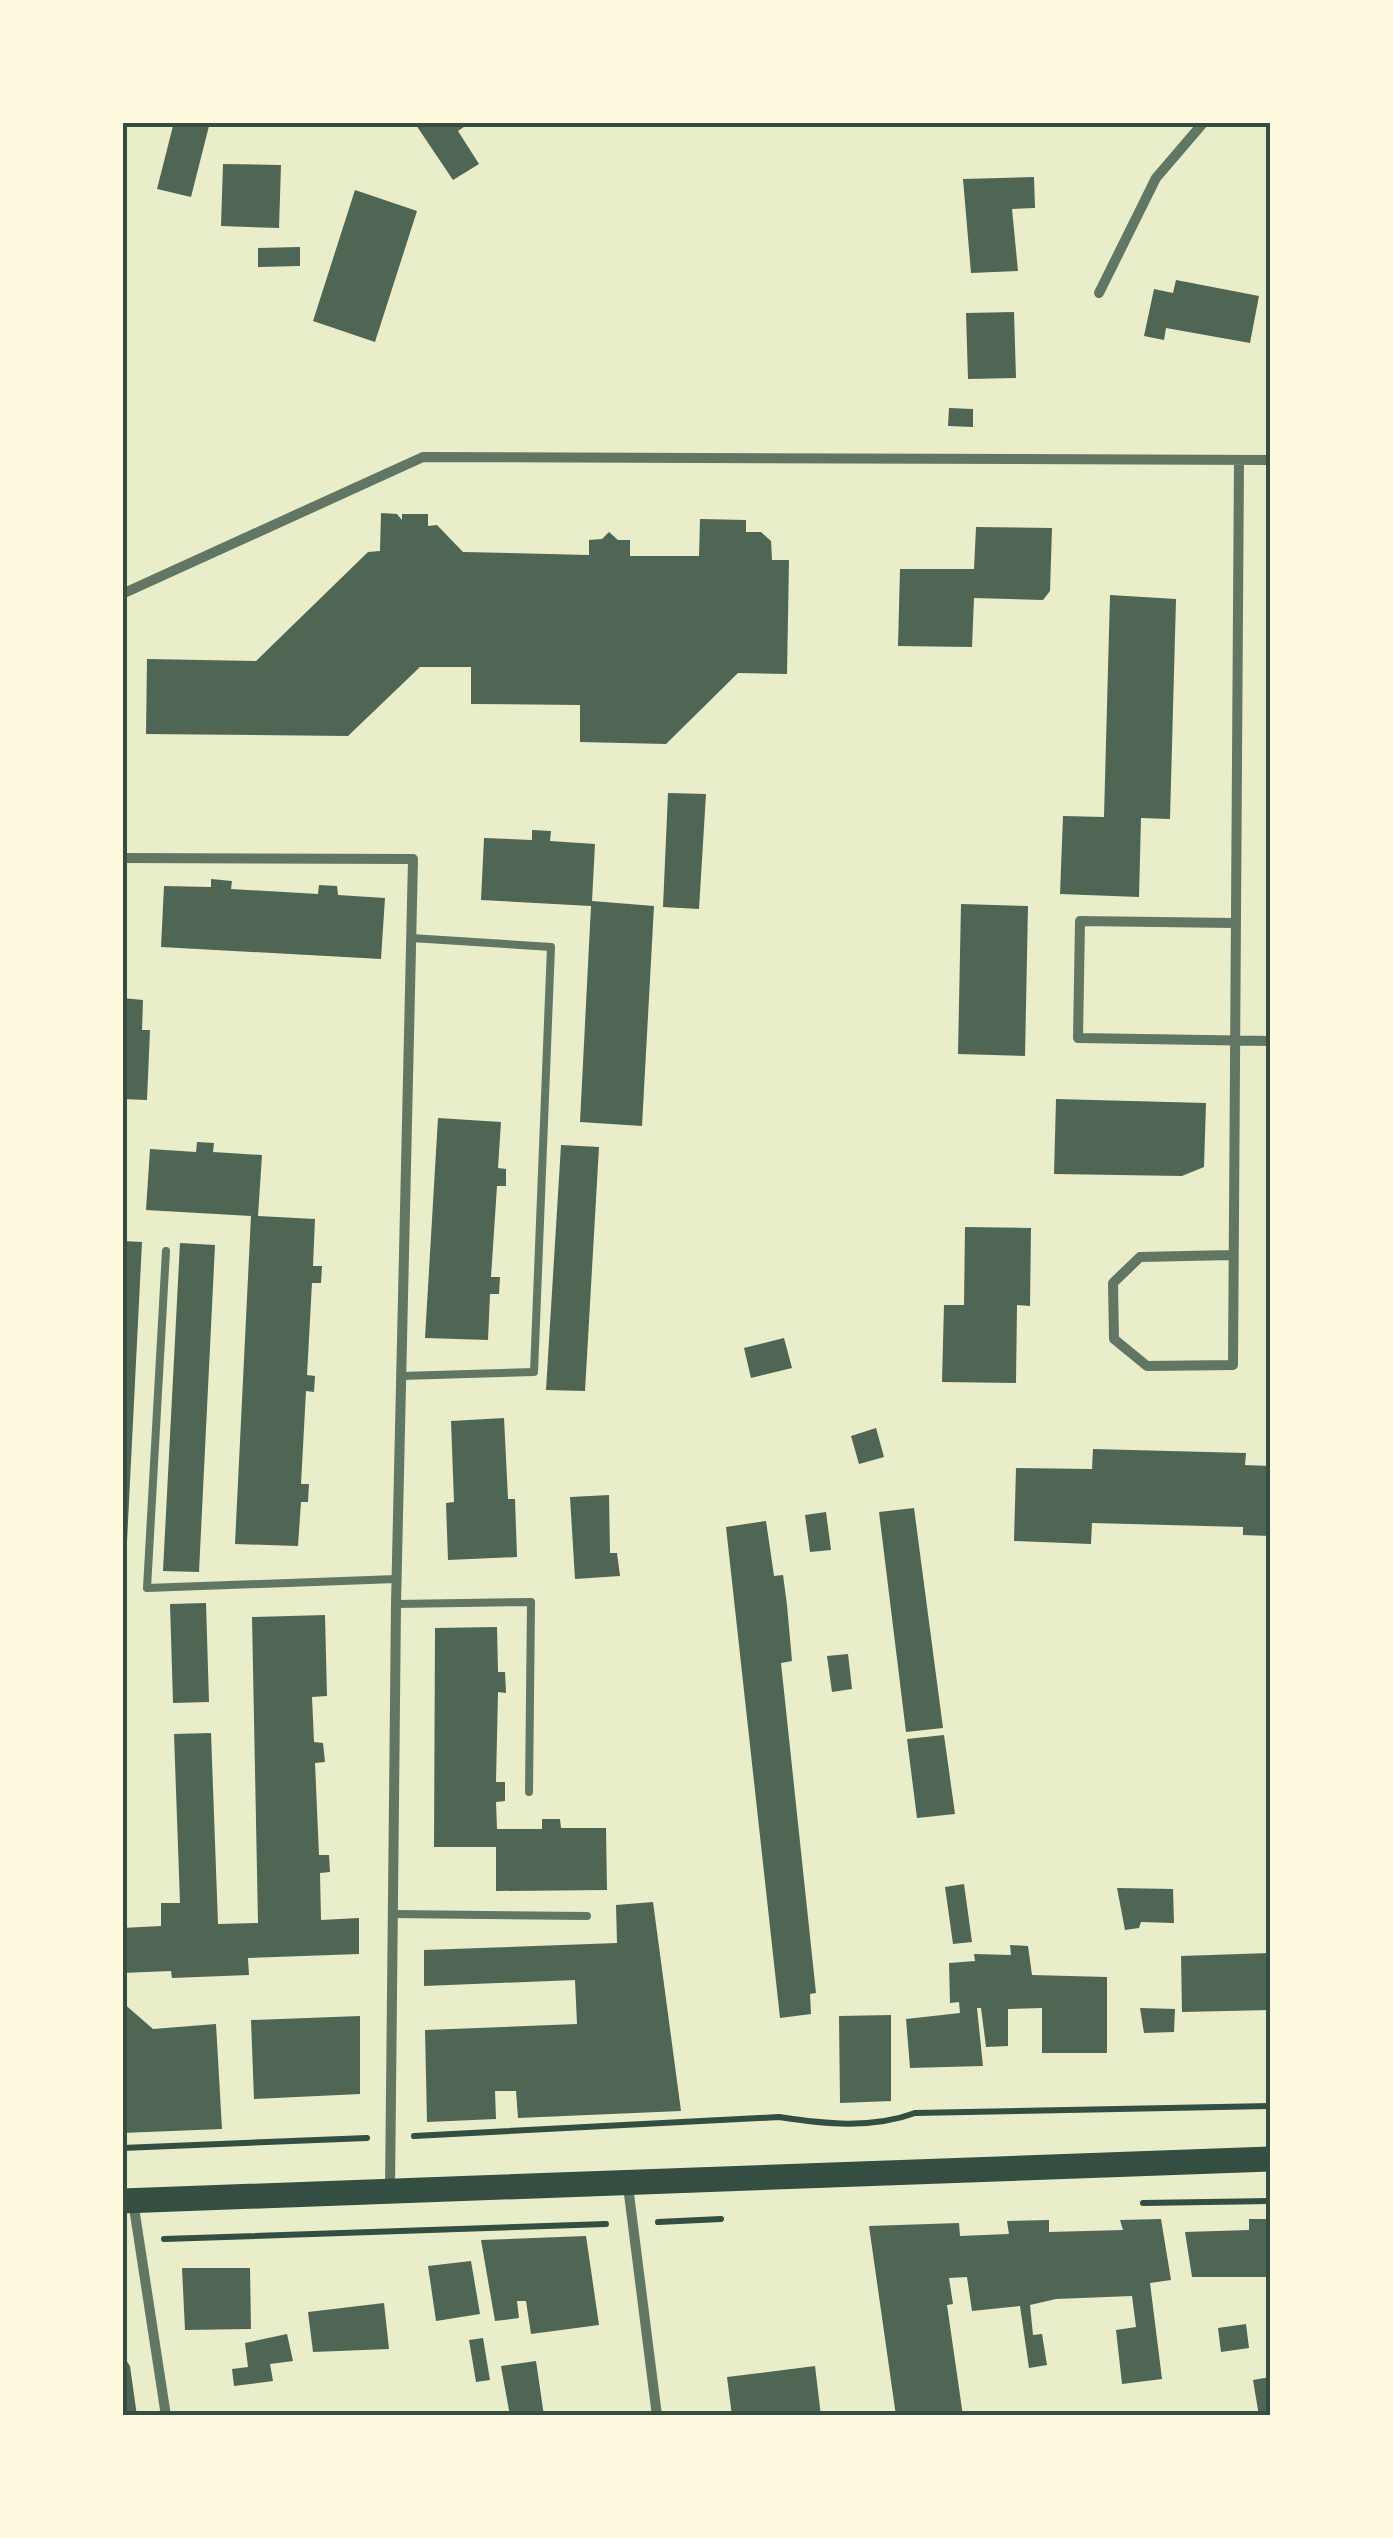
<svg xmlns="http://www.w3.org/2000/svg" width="1393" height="2538" viewBox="0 0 1393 2538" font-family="Lato,sans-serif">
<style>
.building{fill:#4f6655}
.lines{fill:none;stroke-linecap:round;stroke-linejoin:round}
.path{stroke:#344e41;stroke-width:6}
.service{stroke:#617663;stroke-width:8}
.minor{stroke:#617663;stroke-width:10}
.primary{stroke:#344e41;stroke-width:25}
.neatline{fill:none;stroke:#344e41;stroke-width:4}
</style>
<rect width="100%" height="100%" fill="#e9edc9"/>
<path class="building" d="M174 122H210L191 197 157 189Z
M414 122H471L458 131 479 164 453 180Z
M223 164 281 165 279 228 221 226Z
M1034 177 1035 208 1012 209 1018 271 971 273 963 179Z
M355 190 417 211 375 342 313 321Z
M300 247V266L258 267V248Z
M1176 280 1259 296 1250 343 1166 328 1164 340 1144 336 1154 289 1173 293Z
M1014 312 1016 378 968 379 966 313Z
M949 408 973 409V427L948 426Z
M381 513 397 514 402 520V514H428V526L437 525 463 552 589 555V540L602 539 609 532 618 540H630V556H699L700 519 746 520V532H761L771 541 772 560H789L787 674 738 673 666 744 580 742V705L471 704V667H420L348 736 146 734 147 659 256 661 368 552 380 551Z
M976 527 1052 528 1050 591 1043 600 974 598 972 647 898 646 900 569H974Z
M1110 595 1176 599 1170 819 1141 818 1139 897 1060 894 1063 816 1104 817Z
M668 793 706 794 699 909 663 907Z
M532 830 551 831 550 841 595 844 592 901 654 906 642 1126 580 1122 591 906 481 900 484 838 532 840Z
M211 879 232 881 231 889 318 894 319 885 337 886 338 895 385 898 381 959 161 947 164 886 211 887Z
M961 904 1028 906 1025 1056 958 1054Z
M122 998 143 1000 142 1030H150L147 1100 122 1099Z
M1056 1099 1206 1103 1204 1167 1182 1176 1054 1174Z
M438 1118 501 1122 498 1168 506 1169V1186H497L491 1277H500L499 1294H490L488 1340 425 1338Z
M197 1142 214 1143 213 1152 262 1155 258 1216 315 1219 313 1266H322L321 1283H312L307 1375 315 1376 314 1392 306 1391 301 1484H309L308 1502H301L298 1546 235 1544 251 1216 146 1210 150 1149 196 1152Z
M561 1145 599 1147 585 1391 546 1390Z
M965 1227 1031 1228 1030 1306 1017 1305 1016 1383 942 1382 944 1305H964Z
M122 1241 142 1242 126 1562H122Z
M180 1243 215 1245 199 1572 163 1571Z
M784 1338 792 1368 751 1378 744 1348Z
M504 1418 508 1499H515L517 1557 448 1560 446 1503 454 1502 451 1421Z
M876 1428 884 1457 859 1464 851 1436Z
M1093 1449 1246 1453 1245 1465 1270 1466V1536L1243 1535V1527L1092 1523 1091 1544 1014 1541 1016 1468 1092 1469Z
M609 1495 610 1553H617L620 1576 575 1579 570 1497Z
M914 1508 943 1728 906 1732 879 1512Z
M826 1512 831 1550 810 1552 805 1515Z
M766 1521 774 1576 783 1575 787 1605 792 1661 781 1663 816 1993 810 1994 811 2014 780 2018 726 1527Z
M206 1603 209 1702 173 1703 170 1604Z
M325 1615 327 1696 312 1697 314 1742 323 1743 325 1762 315 1763 319 1855H329L330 1872 320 1873 321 1920 359 1918V1954L248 1958 249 1975 172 1978 171 1971 122 1973V1928L161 1926V1903H180L174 1734 211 1733 218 1924 258 1923 252 1617Z
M497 1627 498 1672H505L506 1693 498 1692 496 1782H505V1801L496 1802 497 1829H542V1819H560L561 1828H606L607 1890 496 1891V1847H434L435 1628Z
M848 1654 852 1689 832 1692 827 1656Z
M944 1735 955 1814 917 1818 907 1739Z
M964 1884 972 1942 953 1944 945 1887Z
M1117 1888 1173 1889 1174 1923 1141 1922 1139 1928 1125 1930Z
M653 1902 681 2111 518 2118 516 2091H495L496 2119 427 2122 425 2030 577 2024 575 1980 424 1986V1950L617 1943 616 1905Z
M1010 1945 1028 1946 1032 1975 1107 1977V2053H1042V2008L1008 2009V2046L986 2047 981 2008H977L983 2066 910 2068 906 2019 960 2013 959 2002 950 2003 949 1963 975 1961 974 1954 1011 1955Z
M1270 1953V2010L1182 2012 1181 1956Z
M122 2002 153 2029 216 2024 222 2129 122 2133Z
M1140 2008 1175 2009 1174 2032 1144 2033Z
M891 2015V2101L840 2103 839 2016Z
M360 2016V2094L254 2099 251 2020Z
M1161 2219 1171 2280 1150 2283 1162 2379 1122 2384 1116 2330 1136 2327 1132 2296 1056 2299 1030 2305 1033 2335 1042 2334 1047 2365 1029 2368 1020 2306 972 2311 967 2277 949 2278 953 2304 947 2305 963 2416H896L869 2226 959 2223 960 2236 1009 2234 1007 2221 1049 2220V2232L1123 2230 1120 2220Z
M1249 2219H1270V2277H1192L1185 2232 1249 2230Z
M586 2236 599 2325 531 2334 526 2301H517L519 2318 495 2321 481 2240Z
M471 2261 480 2314 436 2321 428 2266Z
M182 2268H250L251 2329 185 2330Z
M384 2303 389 2349 313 2352 308 2312Z
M1246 2324 1249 2348 1221 2352 1218 2328Z
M287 2334 293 2361 270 2364 273 2381 234 2386 232 2369 248 2367 245 2343Z
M483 2338 490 2380 476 2382 469 2340Z
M122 2354 130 2366 137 2416H122Z
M536 2361 544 2416H510L501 2366Z
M815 2366 821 2416H732L727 2377Z
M1270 2377V2416H1259L1253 2380Z"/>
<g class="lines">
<path class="path" d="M414 2136 779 2117C824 2124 872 2129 915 2113L1270 2106
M122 2148 367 2138
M1143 2203 1270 2201
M658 2222 721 2219
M164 2239 606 2224"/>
<path class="service" d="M166 1251 147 1588 396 1579
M401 1376 534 1372 551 947 411 938
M396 1604 531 1602 529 1792
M392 1914 587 1916"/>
<path class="minor" d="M1099 293 1156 178 1204 122
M122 594 423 457 1270 460
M122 858 413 859 396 1604 390 2191
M1234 923 1080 921 1078 1038 1270 1041
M1232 1255 1140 1257 1113 1283 1114 1339 1147 1366 1233 1365 1239 460
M628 2186 657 2416
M133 2201 166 2416"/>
<path class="primary" d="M122 2201 1270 2159"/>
</g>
<rect width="1393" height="2538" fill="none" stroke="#fefae0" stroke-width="250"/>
<rect x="125" y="125" width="1143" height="2288" class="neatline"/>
</svg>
